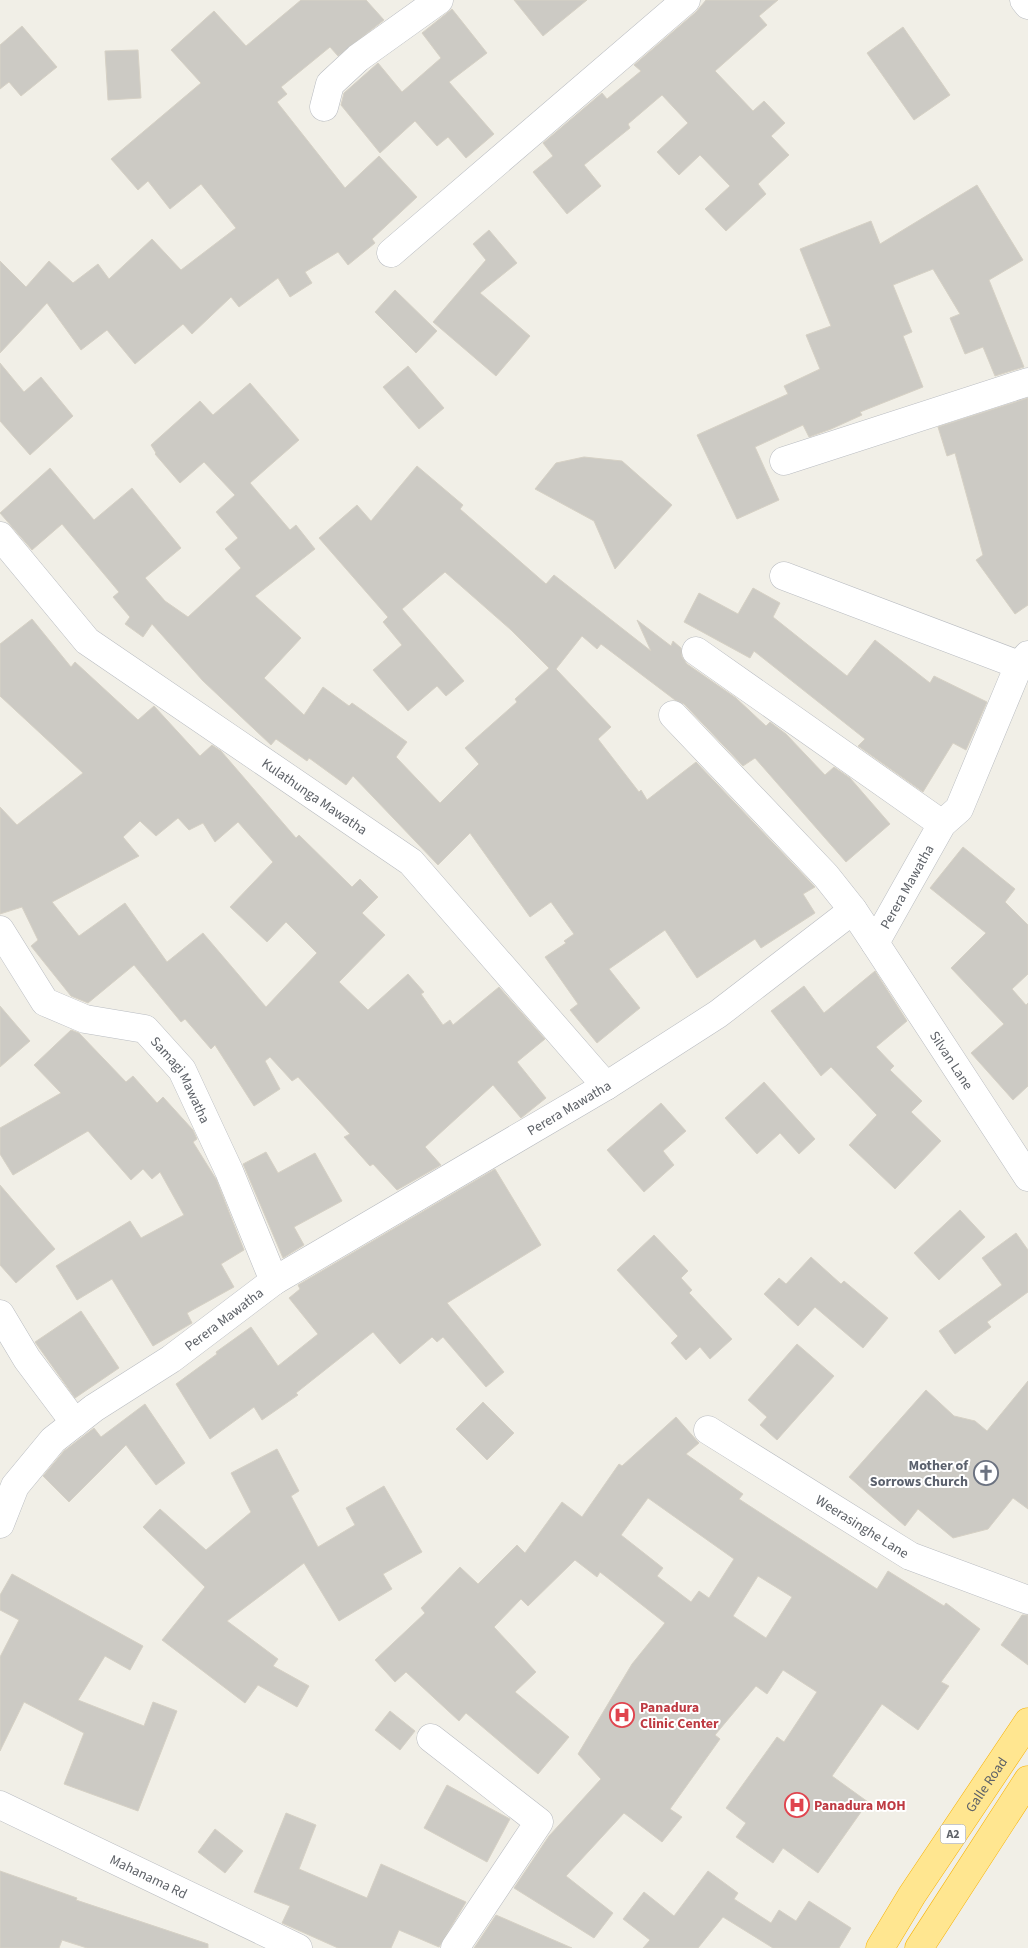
<svg xmlns="http://www.w3.org/2000/svg" width="1028" height="1948" viewBox="0 0 1028 1948" font-family="'Source Sans 3',sans-serif">
<style>
.building{fill:#cccac4;stroke:#d6d1c5;fill-rule:evenodd}
.lines{fill:none;stroke-linecap:round;stroke-linejoin:round}
.minor-casing{stroke:#b9bcc1;stroke-width:29}
.highway-casing{stroke:#f8b200;stroke-width:29}
.minor{stroke:#fff;stroke-width:28}
.highway{stroke:#ffe690;stroke-width:28}
.labels{text-anchor:middle;stroke-width:4;stroke-linejoin:round;paint-order:stroke}
.shield{fill:#fff;stroke:#8e9195;stroke-width:1}
.shield-label{font-size:12px;font-weight:bold;fill:#5e6268}
.street-label{font-size:14px;fill:#5e6268;stroke:#fff}
.worship-label{font-size:14px;font-weight:bold;fill:#5b616d;stroke:#fff;text-anchor:end}
.health-label{font-size:14px;font-weight:bold;fill:#be3a42;stroke:#fff;text-anchor:start}
</style>
<rect width="100%" height="100%" fill="#f1efe7"/>
<path class="building" d="M301 0H366L384 20 338 56 330 47 281 87 287 94 277 102 345 188 379 156 417 197 372 239 375 243 348 265 338 252 305 272 312 283 290 297 278 278 239 307 231 297 192 334 183 324 135 364 107 330 81 350 47 303 0 353V261L26 287 49 261 73 283 98 264 109 279 152 239 181 270 236 228 201 184 170 209 148 181 138 190 111 159 201 83 171 50 214 11 246 46Z
M514 0H587L543 36Z
M706 0H778L759 16 767 25 715 71 753 111 764 101 785 123 771 136 789 155 758 184 766 194 726 231 705 209 730 186 700 155 679 175 657 152 688 123 662 95 628 124 630 128 584 165 601 186 567 214 533 172 553 156 543 143 602 93 607 99 641 71 634 65 696 12Z
M452 9 487 53 449 82 494 134 466 158 448 137 437 146 415 121 380 153 341 105 344 93 378 63 402 92 441 58 422 33Z
M22 26 57 67 21 96 9 82 0 89V45Z
M903 27 950 95 914 120 867 53Z
M138 50 141 98 108 100 105 51Z
M977 185 1023 260 989 280 1024 367 995 376 983 347 965 354 950 318 960 314 933 269 893 285 912 332 903 336 923 387 860 412 862 415 831 429 809 437 803 425 755 447 779 500 737 519 697 435 788 394 784 386 820 369 806 335 831 326 800 249 871 221 880 244Z
M489 230 517 263 480 293 530 336 496 376 433 322 486 260 473 244Z
M395 290 437 331 416 353 375 312Z
M0 363 24 392 41 377 73 416 30 455 0 421Z
M408 366 444 408 419 429 383 387Z
M250 383 299 440 250 483 290 530 296 525 315 549 255 596 301 638 264 678 304 715 323 687 349 706 352 703 407 742 396 757 440 803 479 764 465 748 517 702 515 699 549 668 511 630 445 572 402 609 464 681 446 696 437 686 408 711 373 670 402 645 383 622 388 617 319 538 357 505 371 521 417 466 463 505 460 509 546 584 554 575 651 651 637 620 671 646 673 641 681 648 682 657 687 664 736 698 766 726 770 722 786 734 825 775 834 767 850 778 890 824 846 862 755 758 743 766 684 704 675 700 601 644 597 649 582 636 556 669 611 727 598 739 639 792 641 790 647 800 696 762 815 887 803 894 815 913 761 948 755 939 697 978 665 930 609 969 640 1008 597 1043 570 1010 578 1004 545 957 566 943 564 941 574 934 551 902 530 917 470 833 438 865 353 776 346 785 309 758 307 761 276 739 271 745 203 681 152 624 143 637 125 624 130 617 113 597 119 592 62 524 32 550 0 513 50 468 94 520 132 488 181 548 145 578 165 601 188 617 241 568 225 549 238 538 216 512 235 495 204 462 180 483 155 454 156 453 151 445 200 401 213 415Z
M1028 398V605L1015 614 976 560 983 555 955 453 947 456 938 427Z
M584 457 622 461 672 505 615 569 594 521 535 489 556 463Z
M753 588 780 603 773 617 847 676 875 640 930 683 934 676 987 702 966 750 953 743 923 792 858 746 865 739 754 651 750 658 684 622 699 593 738 614Z
M32 619 71 667 75 662 138 720 154 706 200 756 212 745 221 751 296 838 299 835 352 887 360 879 378 897 362 913 385 935 339 982 368 1010 408 974 424 992 421 994 443 1025 450 1020 453 1025 499 987 545 1039 517 1062 546 1098 521 1118 493 1085 425 1147 441 1165 397 1190 373 1164 370 1166 344 1137 350 1134 298 1077 292 1081 270 1057 265 1061 280 1089 254 1106 215 1045 211 1049 185 1019 181 1022 134 965 88 1003 71 996 31 946 38 940 22 907 0 914V807L17 825 83 773 0 696V644ZM178 818 189 830 203 823 215 842 238 822 273 862 230 907 267 942 286 922 317 953 266 1007 203 933 167 962 125 903 79 936 52 902 139 856 123 837 140 821 156 836Z
M963 847 1015 889 1005 902 1028 925V974L1012 989 1026 1005 1028 1003V1086L1013 1100 971 1053 1004 1024 951 968 986 933 930 888Z
M875 971 907 1021 876 1047 894 1066 890 1070 922 1101 911 1112 941 1141 895 1189 849 1145 877 1115 831 1067 821 1076 771 1011 804 986 824 1013Z
M0 1006 30 1041 0 1067Z
M71 1030 79 1033 126 1082 133 1076 157 1103 163 1097 193 1130 197 1139 193 1142 216 1179 244 1250 221 1264 234 1287 187 1313 192 1323 153 1346 112 1279 77 1300 56 1266 130 1221 141 1238 184 1215 160 1172 152 1179 143 1169 131 1180 88 1131 13 1175 0 1154V1128L61 1093 34 1065Z
M764 1082 815 1139 799 1154 780 1133 757 1154 725 1118Z
M661 1103 686 1131 663 1151 674 1165 644 1192 607 1150Z
M266 1152 278 1173 315 1153 342 1201 294 1227 304 1245 283 1258 243 1164Z
M495 1169 541 1245 447 1303 504 1372 486 1387 443 1337 437 1342 432 1337 400 1364 373 1332 296 1393 298 1395 262 1420 254 1407 210 1439 176 1384 217 1354 216 1352 251 1327 278 1366 318 1334 289 1298 300 1289 298 1285Z
M0 1185 55 1249 16 1283 0 1265Z
M960 1210 985 1237 939 1280 914 1253Z
M1016 1233 1028 1250V1292L987 1322 991 1327 955 1354 939 1331 1002 1285 982 1258Z
M654 1235 688 1271 681 1278 692 1290 689 1293 732 1339 710 1359 700 1347 686 1360 671 1343 678 1336 617 1270Z
M811 1257 841 1284 844 1281 888 1318 863 1348 815 1307 798 1326 764 1294 779 1278 786 1284Z
M81 1311 119 1368 75 1398 35 1342Z
M797 1344 834 1376 777 1440 760 1425 767 1417 748 1400Z
M1028 1381V1509L1013 1498 988 1529 953 1538 918 1509 905 1526 849 1477 926 1390 954 1416 975 1421 987 1431Z
M483 1402 514 1433 487 1460 456 1429Z
M145 1404 185 1463 156 1485 126 1445 69 1502 43 1476 64 1451 94 1428 101 1437Z
M676 1417 699 1443 686 1454 743 1494 739 1499 877 1589 888 1571 944 1606 946 1603 980 1629 941 1682 949 1686 918 1730 882 1704 832 1776 868 1802 818 1873 783 1848 773 1863 736 1837 746 1823 726 1808 777 1737 784 1742 817 1692 783 1670 767 1694 756 1686 715 1735 720 1739 670 1809 682 1817 662 1842 624 1813 566 1876 613 1913 594 1938 514 1888 549 1836 601 1779 578 1754 632 1664 665 1623 600 1572 597 1577 575 1560 528 1606 521 1599 494 1627 536 1672 515 1692 569 1737 538 1774 466 1713 459 1721 406 1672 395 1682 375 1660 425 1613 421 1608 460 1567 478 1584 517 1545 525 1553 562 1502 582 1517 619 1464 622 1466ZM648 1498 734 1559 709 1598 699 1591 691 1602 657 1576 663 1568 621 1535ZM758 1576 792 1597 766 1638 733 1616Z
M277 1449 299 1491 291 1496 318 1547 355 1525 346 1508 384 1486 422 1552 383 1574 392 1589 339 1621 304 1563 227 1621 278 1659 273 1666 309 1686 297 1707 258 1685 245 1703 162 1640 205 1587 143 1527 160 1509 206 1550 251 1512 231 1473Z
M12 1574 143 1646 130 1670 105 1656 78 1700 144 1726 153 1702 177 1711 138 1811 64 1784 84 1733 24 1702 0 1751V1657L19 1620 0 1610V1595Z
M1022 1615H1028V1665L1001 1645Z
M390 1711 415 1731 400 1750 375 1730Z
M447 1785 510 1819 487 1862 424 1828Z
M286 1813 316 1825 299 1869 367 1898 381 1864 466 1902 439 1947 399 1930 391 1948H338L282 1923 290 1906 254 1892Z
M215 1829 243 1851 225 1873 198 1852Z
M0 1871 77 1898 76 1900 208 1944V1948H87L62 1940 59 1948H0Z
M708 1871 738 1893 734 1899 771 1923 779 1910 796 1921 809 1901 851 1928 839 1948H773L723 1917 698 1948H643L650 1940 623 1919 644 1892 674 1916Z
M496 1915 572 1948H474Z"/>
<g class="lines">
<defs>
<g id="minor">
<path d="M1024 0 1028 5"/>
<path d="M324 107 330 84 358 58 439 0"/>
<path d="M391 253 686 0"/>
<path d="M784 461 1028 382"/>
<path id="s1" d="M0 536 87 641 411 862 606 1086"/>
<path d="M784 576 1019 665"/>
<path d="M696 651 942 824"/>
<path d="M673 715 826 876 853 910"/>
<path id="s2" d="M0 930 45 1002 85 1019 145 1029 182 1070 229 1171 274 1281"/>
<path id="s3" d="M875 943 1028 1177"/>
<path d="M0 1314 27 1359 75 1423"/>
<path id="s4" d="M708 1430 910 1556 1028 1600"/>
<path id="s5" d="M0 1524 15 1486 53 1440 94 1408 171 1359 274 1281 606 1086 718 1014 853 910 875 943 942 824 959 809 1019 665 1028 655"/>
<path d="M431 1738 539 1822 455 1948"/>
<path id="s6" d="M0 1805 298 1948"/>
</g>
<g id="highway">
<path id="s7" d="M880 1948 912 1895 1028 1722"/>
<path d="M919 1948 1028 1780"/>
</g>
</defs>
<use href="#minor" class="minor-casing"/>
<use href="#highway" class="highway-casing"/>
<use href="#minor" class="minor"/>
<use href="#highway" class="highway"/>
</g>
<defs>
<symbol id="church-ring" viewBox="-11 -11 22 22"><circle r="9.5" fill="#fff" stroke="#6b7280" stroke-width="1.5"/><path d="M-1.2-6h2.4v3.5h3.3v2.4h-3.3V6h-2.4V-.1h-3.3v-2.4h3.3Z" fill="#6b7280"/></symbol>
<symbol id="hospital-ring" viewBox="-11 -11 22 22"><circle r="9.5" fill="#fff" stroke="#e0444e" stroke-width="1.5"/><path d="M-5-5h3v3.5h4V-5h3V5h-3V1.5h-4V5h-3Z" fill="#e0444e"/></symbol>
</defs>
<g fill-rule="evenodd">
<use href="#church-ring" x="972" y="1459" width="28" height="28"/>
<use href="#hospital-ring" x="608" y="1701" width="28" height="28"/>
<use href="#hospital-ring" x="783" y="1791" width="28" height="28"/>
</g>
<g class="labels">
<rect class="shield" x="940.5" y="1824.5" width="25" height="19" rx="4"/>
<g class="shield-label">
<text x="953" y="1838">A2</text>
</g>
<g class="street-label">
<text dy="5" stroke="none"><textPath href="#s1" startOffset="412">Kulathunga Mawatha</textPath></text>
<text dy="5" stroke="none"><textPath href="#s5" startOffset="1166">Perera Mawatha</textPath></text>
<text dy="5" stroke="none"><textPath href="#s3" startOffset="140">Silvan Lane</textPath></text>
<text dy="5" stroke="none"><textPath href="#s2" startOffset="252">Samagi Mawatha</textPath></text>
<text dy="5" stroke="none"><textPath href="#s5" startOffset="715">Perera Mawatha</textPath></text>
<text dy="5" stroke="none"><textPath href="#s5" startOffset="310">Perera Mawatha</textPath></text>
<text dy="5" stroke="none"><textPath href="#s4" startOffset="182">Weerasinghe Lane</textPath></text>
<text dy="5" stroke="none"><textPath href="#s7" startOffset="195">Galle Road</textPath></text>
<text dy="5" stroke="none"><textPath href="#s6" startOffset="165">Mahanama Rd</textPath></text>
</g>
<g class="worship-label">
<text x="968" y="1470">Mother of<tspan x="968" dy="16">Sorrows Church</tspan></text>
</g>
<g class="health-label">
<text x="640" y="1712">Panadura<tspan x="640" dy="16">Clinic Center</tspan></text>
<text x="814" y="1810">Panadura MOH</text>
</g>
</g>
</svg>
